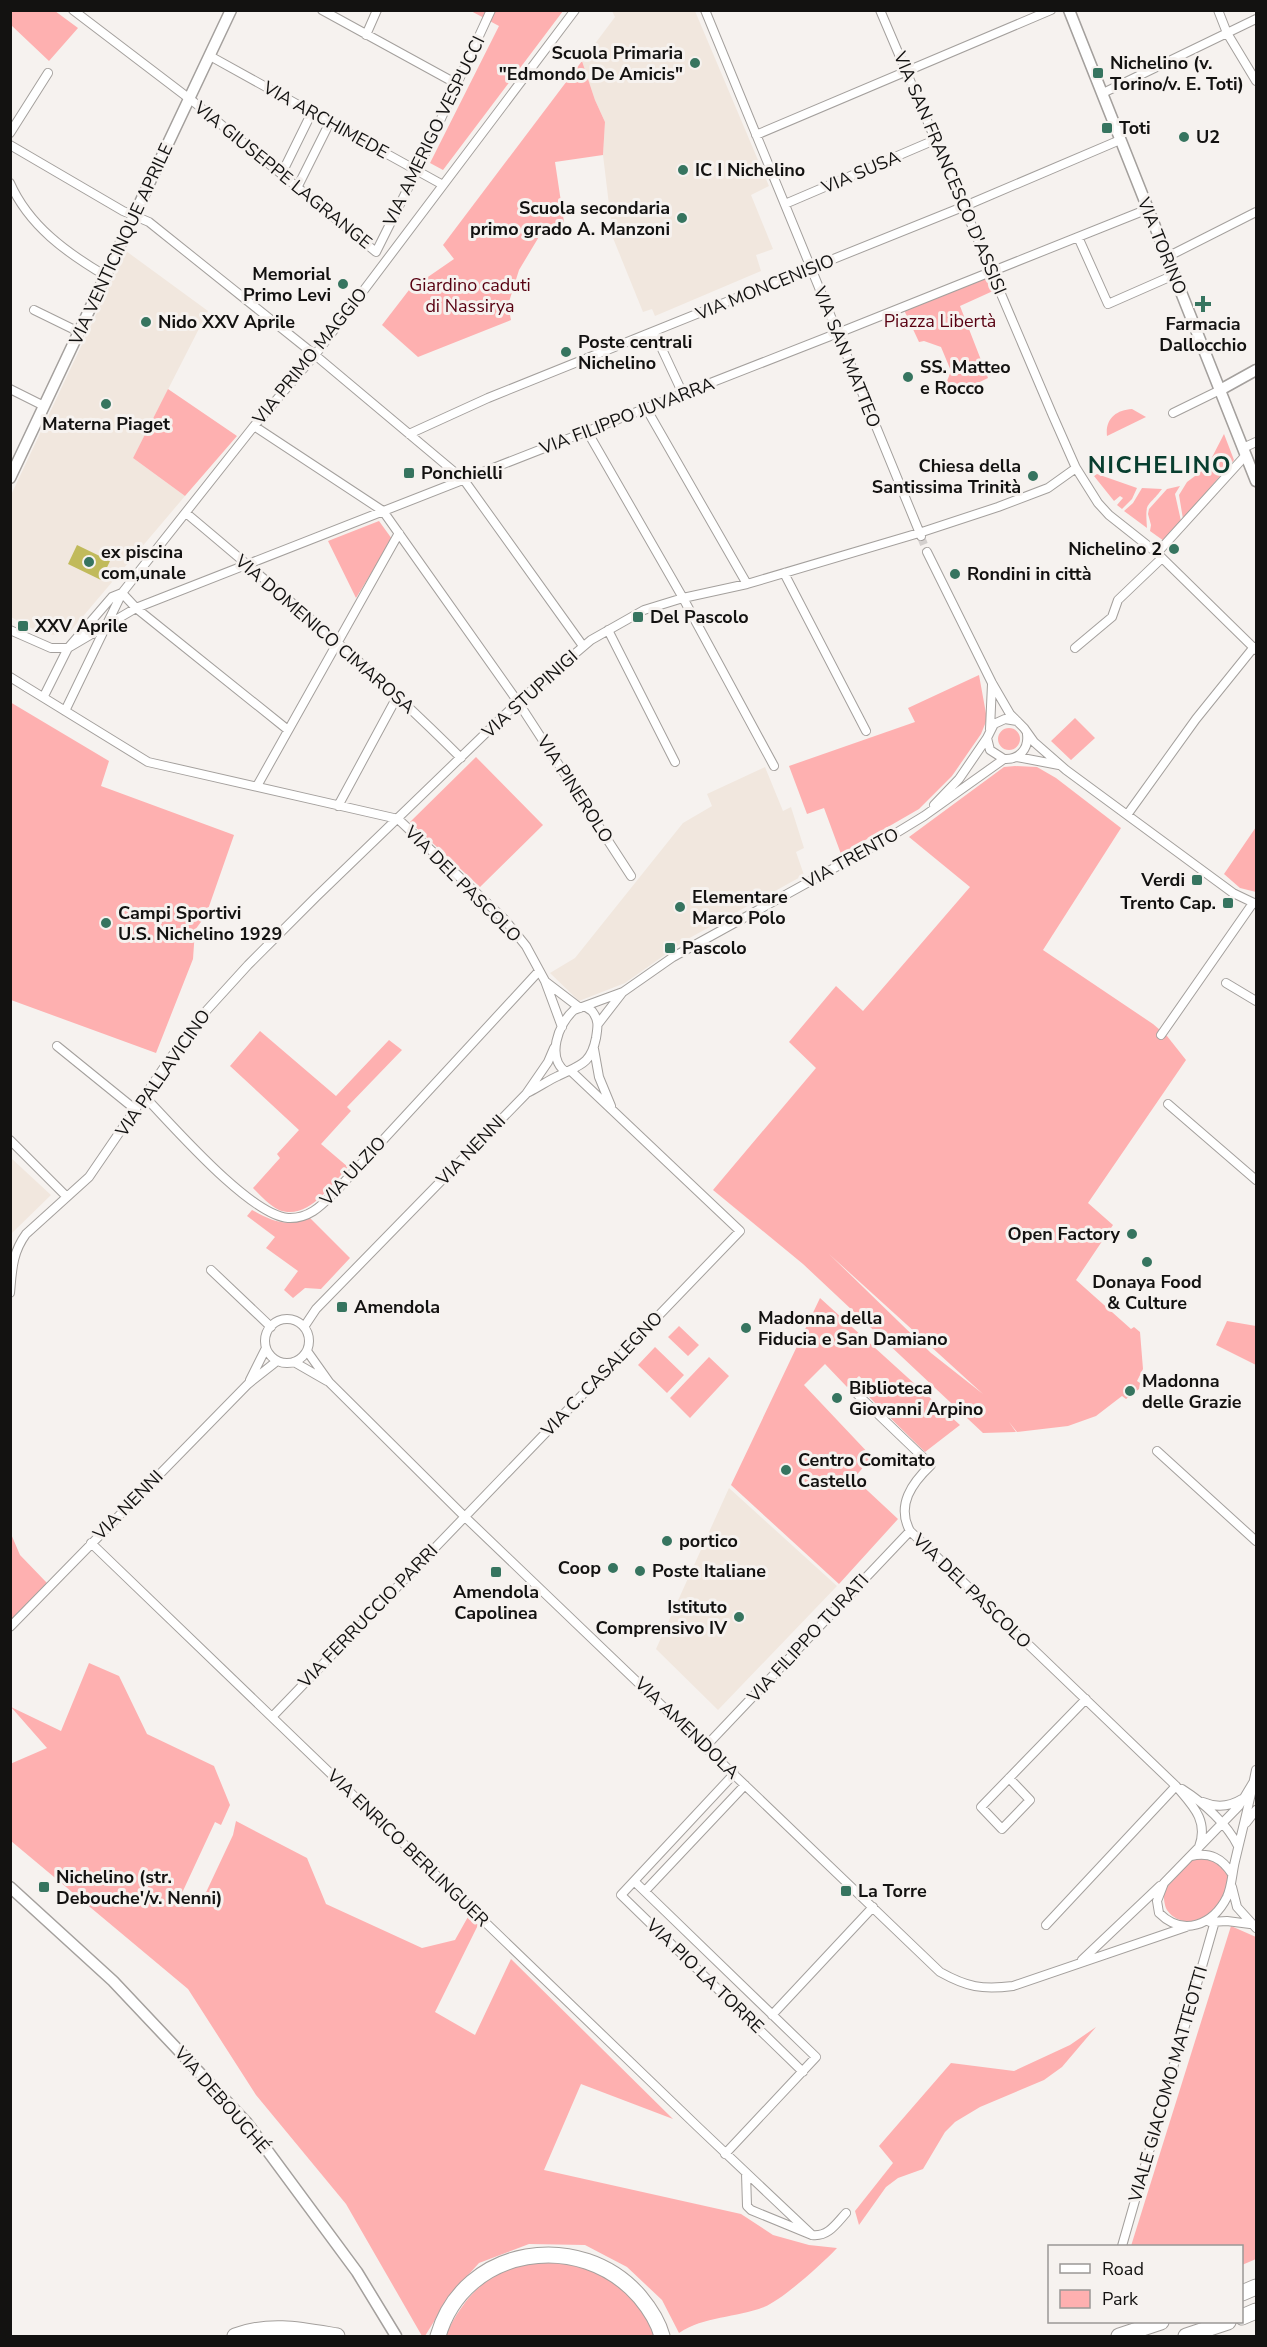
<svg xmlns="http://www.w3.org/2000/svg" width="1267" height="2347" viewBox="0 0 1267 2347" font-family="'Nunito Sans',sans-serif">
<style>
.built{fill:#f1e7de}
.green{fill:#feb0b0;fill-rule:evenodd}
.water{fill:#c1ba5b}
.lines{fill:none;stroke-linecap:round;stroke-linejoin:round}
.street-tunnel{stroke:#d4d0ce;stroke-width:8;stroke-dasharray:8 4;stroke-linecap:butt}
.street-casing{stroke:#a4a09d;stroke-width:10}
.secondary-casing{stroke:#a4a09d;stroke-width:13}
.highway-casing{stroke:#a4a09d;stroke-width:17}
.street{stroke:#fff;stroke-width:8}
.secondary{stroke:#fff;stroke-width:10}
.highway{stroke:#fff;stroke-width:15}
.poi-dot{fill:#36745f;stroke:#f6f2ef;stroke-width:2}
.labels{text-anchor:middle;stroke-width:6;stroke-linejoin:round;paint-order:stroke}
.poi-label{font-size:18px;font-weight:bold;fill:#131211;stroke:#f6f2ef;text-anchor:start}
.street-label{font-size:18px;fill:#131211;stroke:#f6f2ef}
.park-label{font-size:18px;fill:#580011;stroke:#f6f2ef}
.district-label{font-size:24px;font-weight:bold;letter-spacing:1.5px;fill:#083e2f;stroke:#f6f2ef}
</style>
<rect width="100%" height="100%" fill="#f6f2ef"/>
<path class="built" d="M612 11H695L769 186 751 195 773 249 756 255 761 271 655 316 652 309 643 312 613 238 603 155 605 122 595 100 582 61 615 17Z
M126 251 208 311 133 458 185 496 68 634 44 635 11 617V495Z
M765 767 783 811 791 807 804 848 796 852 804 875 686 940 625 983 579 1001 550 973 575 958 683 823 712 806 707 794Z
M11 1158 51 1195 11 1234H10Z
M729 1488 837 1586 718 1710 656 1649Z"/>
<path class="green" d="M10 11H55L78 28 49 61 11 25Z
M471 11H563L443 170 430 163 499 26Z
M582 61 595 100 605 122 603 155 555 162 564 222 543 230 519 270 508 305 511 320 418 357 382 325 409 290 454 259 443 245Z
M989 276 993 291 960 306 988 378 949 397 945 386 951 371 941 347 924 341 919 342 904 310Z
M168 389 237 436 185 496 133 458Z
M1132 409 1146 417 1107 436C1105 419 1116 410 1132 409Z
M1224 434 1234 460 1183 519 1179 495 1187 482 1207 467Z
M1097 474 1137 488 1132 499 1122 509 1117 505 1123 498 1120 496 1114 501 1094 476Z
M1180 486 1175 494 1181 521 1164 541 1150 531 1151 525 1148 514 1149 509 1167 489Z
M1142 488 1162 489C1147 509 1145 500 1147 528L1124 511 1133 503Z
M379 521 392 539 356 598 328 541Z
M979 675 987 719 981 734 952 776 919 809 841 854 824 808 807 814 789 766 915 722 908 708Z
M10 702 109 761 101 786 234 835 206 915 195 930 193 959 156 1053 11 1000Z
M1075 718 1095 738 1071 760 1051 741Z
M998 739a11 11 0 1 1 22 0a11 11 0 1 1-22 0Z
M476 757 543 825 480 887 410 822Z
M1015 766 1037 767 1056 778 1121 828 1043 950 1153 1024 1167 1036 1186 1060 1088 1203 1113 1225 1076 1280 1131 1329 1134 1327 1140 1332 1143 1369 1137 1381 1140 1383 1139 1389 1126 1399 1122 1396 1096 1416 1068 1426 1017 1432 1009 1422 1016 1432 983 1433 803 1264 713 1190 816 1068 789 1042 836 986 863 1011 970 887 909 837 1004 767ZM829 1254 983 1394 931 1353Z
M1256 827V892L1240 888 1224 874Z
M260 1031 336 1096 389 1040 402 1050 347 1107 351 1111 321 1144 348 1167C331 1185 308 1221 279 1210 270 1206 260 1195 253 1188L280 1158 277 1154 299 1130 230 1066Z
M252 1210C276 1223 283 1226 310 1218L350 1258 321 1289 305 1288 293 1298 284 1290 298 1271 266 1248 275 1237 247 1216Z
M820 1298 960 1425 925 1452 868 1396 873 1389 859 1376 847 1387 825 1364 804 1385 872 1457 854 1478 898 1519 839 1584 731 1485Z
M1227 1321 1256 1326V1365L1216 1345Z
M679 1326 699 1345 688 1356 668 1337Z
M655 1347 684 1375 667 1393 638 1365Z
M709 1357 729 1376 690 1418 670 1398Z
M11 1534 20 1555 47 1583 11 1620Z
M89 1663 119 1676 147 1734 214 1766 230 1805 221 1825 215 1822 182 1893 201 1903 233 1835 236 1821 307 1858 326 1904 422 1948 455 1940 469 1915 478 1925 435 2012 475 2035 511 1959 673 2119 581 2084 544 2170 741 2214 773 2235 809 2245 837 2248C822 2264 782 2300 764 2307 736 2318 704 2316 679 2333L662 2300 627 2267 585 2245 529 2244 479 2263 451 2294 425 2336H422L346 2204 256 2095 188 1989 11 1841 10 1764 47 1748 11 1707 61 1731Z
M1200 1856C1215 1858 1220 1863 1228 1876 1227 1886 1225 1894 1219 1903 1208 1921 1181 1930 1167 1910 1164 1905 1164 1897 1163 1891L1193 1859Z
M1231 1926 1256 1937V2259L1242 2265V2246H1131Z
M1096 2027 1062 2067 1044 2080 980 2107 955 2122 945 2132 923 2169 898 2178 886 2187 859 2225 855 2211 893 2163 879 2146 951 2063 1014 2071 1070 2045Z
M552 2262C599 2266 638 2291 654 2336H445C469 2287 496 2264 552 2262Z"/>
<path class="water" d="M77 545 110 561 101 580 68 564Z"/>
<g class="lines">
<path class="street-tunnel" d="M921 537 927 552"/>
<defs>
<path id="street" d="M73 10 195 103 376 252 422 160 491 10
M322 10 457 84
M705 10 921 536
M880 10 1053 416 1076 468 1098 503 1109 515 1157 553 1256 650
M1218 10 1227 33 1256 81
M366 35 377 10
M210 56 443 185
M1103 93 1256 19
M10 133 48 73
M756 135 1051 10
M10 145 123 211 149 222 315 355 464 480 583 646
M282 173 312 112
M10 183C29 226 67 253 106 276
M298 186 330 122
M785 204 937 139
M1078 237 1108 304 1174 275
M1167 257 1256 212
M34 310 79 332
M654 332 683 394
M10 389 44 406
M646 408 747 584
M1173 413 1220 390
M254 426 383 511 518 702 631 876
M587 431 683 598 774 766
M409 434 488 398 965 206 1120 140
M1243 448 1256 442
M186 513C280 592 374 671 461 758
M927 552 992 683 1010 714 1024 728 1034 742 1066 770 1233 893 1256 904
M1157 553 1246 455
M784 573 866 731
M122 593 136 608 288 730
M10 630 51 648H68L136 608 838 333 1148 209
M608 630 675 762
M1075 648 1112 617 1118 600 1162 558
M10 677 148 762 398 819
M44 696 68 648 112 597 122 593 254 426 315 355 575 10
M65 711 122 593
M1017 721 1005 719 994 724 987 738 990 750 1004 759C1019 760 1029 749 1027 734
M990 729 992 684
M1017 757 1059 765
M257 786 399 533
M934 805 959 779 987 738
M338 806 398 695
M1127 815 1196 719 1254 647
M398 819 505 920 526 946 545 981 562 1027
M546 982 580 1008
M1226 983 1256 1001
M598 1024 622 993
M1161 1035 1253 903
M57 1046 136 1110
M594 1049 599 1077 611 1106
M566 1072C546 1058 558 1024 574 1010L623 992 673 957 883 841 924 816 1004 759
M529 1092C539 1087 549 1080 558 1076 580 1065 591 1064 596 1038 598 1026 599 1020 592 1011L586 1007
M145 1097C173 1126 250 1215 288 1218 309 1219 321 1206 335 1192L539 971
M1168 1104 1256 1180
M10 1140 67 1197
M211 1270 271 1327
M10 1293C12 1271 12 1253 26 1234L89 1177 169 1060 207 1010 248 965 316 897 518 702 591 640 644 610 683 598 747 584 919 533 998 507 1048 488 1076 468
M265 1341a22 22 0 1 1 44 0a22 22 0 1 1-44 0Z
M304 1327 316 1309 526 1094 548 1062 554 1048
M307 1351 329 1382 464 1516 940 1972C967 1987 982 1990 1013 1986L1186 1927
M294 1362 327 1381
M250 1380 266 1348
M857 1394 931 1465C912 1483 896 1505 910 1531L1176 1786C1192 1805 1209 1820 1199 1847
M1157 1451 1256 1541
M91 1543 699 2128 812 2235
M10 1627 248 1384 277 1361
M272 1717 740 1231 571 1071
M706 1746 910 1531
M734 1774 621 1895 803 2072
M1009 1778 1030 1800 1002 1829 981 1807 1086 1699
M1254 1781 1239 1806 1164 1883 1157 1901 1159 1913C1183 1937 1213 1925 1227 1897 1232 1886 1232 1873 1235 1861 1242 1831 1250 1801 1256 1770
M1182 1789C1204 1803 1227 1824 1238 1846
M1203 1802C1217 1808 1229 1807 1242 1799
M1246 1823 1256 1810
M1191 1856C1210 1852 1222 1858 1232 1874
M634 1881 816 2057 725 2154
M1232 1887 1237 1907 1256 1928
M645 1891 745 1785
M1210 1922 1227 1921 1250 1924
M1046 1925 1176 1786
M1082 1960 1160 1886
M772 2015 873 1907
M746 2173 747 2206 751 2210 812 2235C828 2237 836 2224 846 2213
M1122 2246 1215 1921"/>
<path id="secondary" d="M1069 10 1256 481
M1220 390 1256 370
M10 478 231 10
M10 1887 113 1981 247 2123 357 2272 396 2336"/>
<path id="highway" d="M1242 2293 1256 2287
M1242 2317 1256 2311
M235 2336C270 2323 302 2330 337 2336
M438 2336C464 2246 581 2228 640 2297 650 2309 658 2321 662 2336
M1119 2336 1161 2322
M1186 2336 1228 2322"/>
</defs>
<use href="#street" class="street-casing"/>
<use href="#secondary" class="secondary-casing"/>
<use href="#highway" class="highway-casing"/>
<use href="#street" class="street"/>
<use href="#secondary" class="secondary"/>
<use href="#highway" class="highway"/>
</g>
<g class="poi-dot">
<circle cx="695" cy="63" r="6"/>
<rect x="1092" y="67" width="12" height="12" rx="3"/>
<rect x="1101" y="122" width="12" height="12" rx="3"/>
<circle cx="1184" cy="137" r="6"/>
<circle cx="683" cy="170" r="6"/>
<circle cx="682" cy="218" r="6"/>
<circle cx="343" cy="284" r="6"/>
<path d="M1200 295h6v6h6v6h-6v6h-6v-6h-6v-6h6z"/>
<circle cx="146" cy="322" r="6"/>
<circle cx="566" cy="352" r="6"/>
<circle cx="908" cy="377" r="6"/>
<circle cx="106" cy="404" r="6"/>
<rect x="403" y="467" width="12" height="12" rx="3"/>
<circle cx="1033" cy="476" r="6"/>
<circle cx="1174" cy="549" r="6"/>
<circle cx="89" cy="562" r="6"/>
<circle cx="955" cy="574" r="6"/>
<rect x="632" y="611" width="12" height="12" rx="3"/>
<rect x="17" y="620" width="12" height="12" rx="3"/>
<rect x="1191" y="874" width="12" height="12" rx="3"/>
<rect x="1222" y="897" width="12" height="12" rx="3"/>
<circle cx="680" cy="907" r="6"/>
<circle cx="106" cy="923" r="6"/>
<rect x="664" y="942" width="12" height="12" rx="3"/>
<circle cx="1132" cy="1234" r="6"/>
<circle cx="1147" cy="1262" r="6"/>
<rect x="336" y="1301" width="12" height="12" rx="3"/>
<circle cx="746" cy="1328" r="6"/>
<circle cx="1130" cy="1391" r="6"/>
<circle cx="837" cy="1398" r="6"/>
<circle cx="786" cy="1470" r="6"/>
<circle cx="667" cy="1541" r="6"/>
<circle cx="613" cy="1568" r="6"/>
<circle cx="640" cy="1571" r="6"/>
<rect x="490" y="1566" width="12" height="12" rx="3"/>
<circle cx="739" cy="1617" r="6"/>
<rect x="38" y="1881" width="12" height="12" rx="3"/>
<rect x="840" y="1885" width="12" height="12" rx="3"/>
</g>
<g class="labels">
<g class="poi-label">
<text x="683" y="59" text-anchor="end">Scuola Primaria<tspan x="683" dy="21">"Edmondo De Amicis"</tspan></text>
<text x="1110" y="69">Nichelino (v.<tspan x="1110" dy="21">Torino/v. E. Toti)</tspan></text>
<text x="1119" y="134">Toti</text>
<text x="1196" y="143">U2</text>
<text x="695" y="176">IC I Nichelino</text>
<text x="670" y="214" text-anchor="end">Scuola secondaria<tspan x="670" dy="21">primo grado A. Manzoni</tspan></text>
<text x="331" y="280" text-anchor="end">Memorial<tspan x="331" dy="21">Primo Levi</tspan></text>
<text x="158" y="328">Nido XXV Aprile</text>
<text x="1203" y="330" text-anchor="middle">Farmacia<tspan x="1203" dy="21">Dallocchio</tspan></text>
<text x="578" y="348">Poste centrali<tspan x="578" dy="21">Nichelino</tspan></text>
<text x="920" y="373">SS. Matteo<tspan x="920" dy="21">e Rocco</tspan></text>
<text x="106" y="430" text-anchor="middle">Materna Piaget</text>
<text x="1021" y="472" text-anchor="end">Chiesa della<tspan x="1021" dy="21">Santissima Trinità</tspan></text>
<text x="421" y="479">Ponchielli</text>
<text x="1162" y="555" text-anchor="end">Nichelino 2</text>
<text x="101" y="558">ex piscina<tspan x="101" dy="21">com,unale</tspan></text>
<text x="967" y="580">Rondini in città</text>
<text x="650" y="623">Del Pascolo</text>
<text x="35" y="632">XXV Aprile</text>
<text x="1185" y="886" text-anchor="end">Verdi</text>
<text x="692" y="903">Elementare<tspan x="692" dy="21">Marco Polo</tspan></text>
<text x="1216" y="909" text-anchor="end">Trento Cap.</text>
<text x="118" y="919">Campi Sportivi<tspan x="118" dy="21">U.S. Nichelino 1929</tspan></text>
<text x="682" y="954">Pascolo</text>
<text x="1120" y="1240" text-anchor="end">Open Factory</text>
<text x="1147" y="1288" text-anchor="middle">Donaya Food<tspan x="1147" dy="21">&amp; Culture</tspan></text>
<text x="354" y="1313">Amendola</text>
<text x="758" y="1324">Madonna della<tspan x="758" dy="21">Fiducia e San Damiano</tspan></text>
<text x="1142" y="1387">Madonna<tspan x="1142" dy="21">delle Grazie</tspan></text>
<text x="849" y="1394">Biblioteca<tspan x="849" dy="21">Giovanni Arpino</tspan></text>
<text x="798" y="1466">Centro Comitato<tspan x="798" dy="21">Castello</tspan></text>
<text x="679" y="1547">portico</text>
<text x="601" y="1574" text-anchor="end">Coop</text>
<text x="652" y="1577">Poste Italiane</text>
<text x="496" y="1598" text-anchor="middle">Amendola<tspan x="496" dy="21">Capolinea</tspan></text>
<text x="727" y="1613" text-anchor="end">Istituto<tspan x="727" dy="21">Comprensivo IV</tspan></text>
<text x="56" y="1883">Nichelino (str.<tspan x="56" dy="21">Debouche'/v. Nenni)</tspan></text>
<text x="858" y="1897">La Torre</text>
</g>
<g class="street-label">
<text transform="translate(326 120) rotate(29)" y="6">VIA ARCHIMEDE</text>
<text transform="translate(434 131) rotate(-64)" y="6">VIA AMERIGO VESPUCCI</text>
<text transform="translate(861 172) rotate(-23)" y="6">VIA SUSA</text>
<text transform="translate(950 173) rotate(67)" y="6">VIA SAN FRANCESCO D'ASSISI</text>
<text transform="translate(283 175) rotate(39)" y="6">VIA GIUSEPPE LAGRANGE</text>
<text transform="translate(121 244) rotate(-65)" y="6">VIA VENTICINQUE APRILE</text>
<text transform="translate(1162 246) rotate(68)" y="6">VIA TORINO</text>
<text transform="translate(765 287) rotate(-22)" y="6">VIA MONCENISIO</text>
<text transform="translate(310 356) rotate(-51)" y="6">VIA PRIMO MAGGIO</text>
<text transform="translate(847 357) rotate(68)" y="6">VIA SAN MATTEO</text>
<text transform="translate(627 416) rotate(-21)" y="6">VIA FILIPPO JUVARRA</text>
<text transform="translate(325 634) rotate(41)" y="6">VIA DOMENICO CIMAROSA</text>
<text transform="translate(530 694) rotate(-42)" y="6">VIA STUPINIGI</text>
<text transform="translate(575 789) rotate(57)" y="6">VIA PINEROLO</text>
<text transform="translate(851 858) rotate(-29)" y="6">VIA TRENTO</text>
<text transform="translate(463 884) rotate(45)" y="6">VIA DEL PASCOLO</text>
<text transform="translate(163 1073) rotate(-55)" y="6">VIA PALLAVICINO</text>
<text transform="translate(471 1150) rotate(-46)" y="6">VIA NENNI</text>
<text transform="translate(353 1171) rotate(-47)" y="6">VIA ULZIO</text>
<text transform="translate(602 1374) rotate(-46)" y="6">VIA C. CASALEGNO</text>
<text transform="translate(128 1505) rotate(-45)" y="6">VIA NENNI</text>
<text transform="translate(972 1591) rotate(44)" y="6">VIA DEL PASCOLO</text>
<text transform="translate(368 1616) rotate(-46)" y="6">VIA FERRUCCIO PARRI</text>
<text transform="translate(808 1638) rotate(-47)" y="6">VIA FILIPPO TURATI</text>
<text transform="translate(687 1728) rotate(44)" y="6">VIA AMENDOLA</text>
<text transform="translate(408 1848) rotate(44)" y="6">VIA ENRICO BERLINGUER</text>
<text transform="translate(705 1976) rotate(44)" y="6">VIA PIO LA TORRE</text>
<text transform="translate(1168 2084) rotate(-74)" y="6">VIALE GIACOMO MATTEOTTI</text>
<text transform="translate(222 2100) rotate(49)" y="6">VIA DEBOUCHÉ</text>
</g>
<g class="park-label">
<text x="470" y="291">Giardino caduti<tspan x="470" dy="21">di Nassirya</tspan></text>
<text x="940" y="327">Piazza Libertà</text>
</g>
<g class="district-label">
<text x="1160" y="473">NICHELINO</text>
</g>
</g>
<rect width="1267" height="2347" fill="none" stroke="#131211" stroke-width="24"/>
<rect x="1048" y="2245" width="195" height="78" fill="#f6f2ef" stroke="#9b9896" stroke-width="1.5"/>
<rect x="1060" y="2264" width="30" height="9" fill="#ffffff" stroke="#9b9896" stroke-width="1.5"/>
<text x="1102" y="2275" font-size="18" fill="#131211">Road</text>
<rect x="1060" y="2290" width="30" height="18" fill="#feb0b0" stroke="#9b9896" stroke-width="1.5"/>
<text x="1102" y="2305" font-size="18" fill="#131211">Park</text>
</svg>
